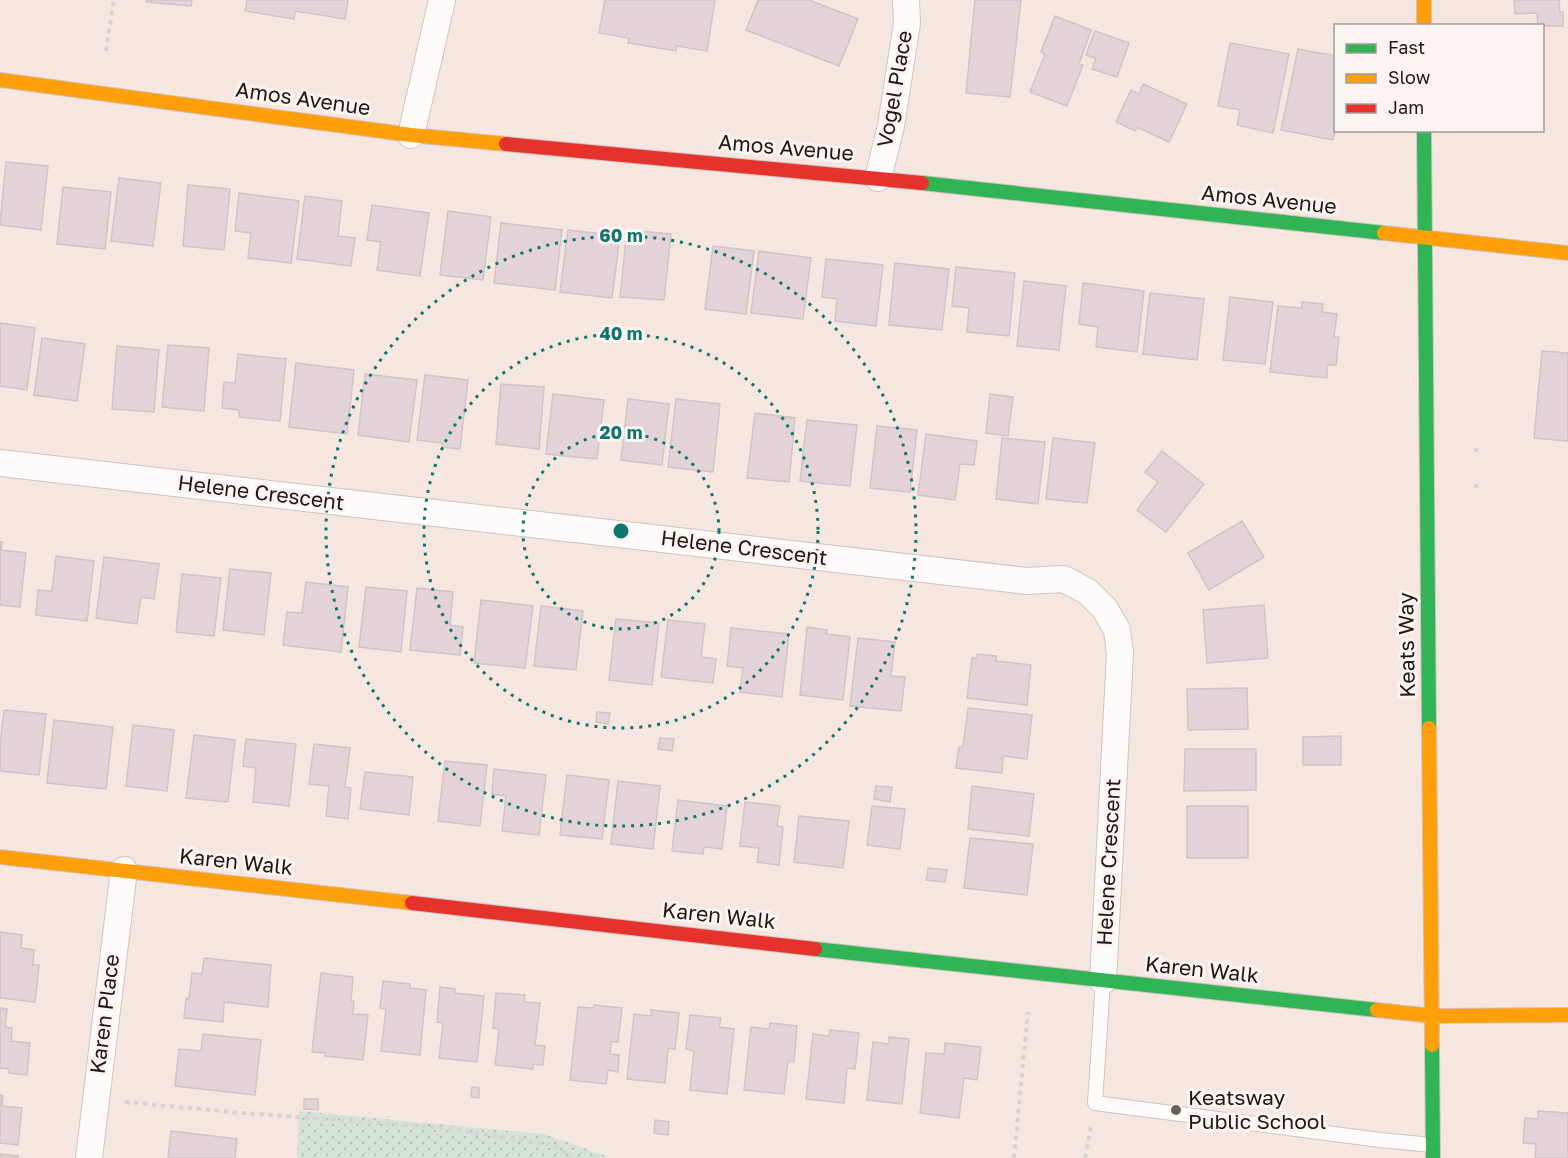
<svg xmlns="http://www.w3.org/2000/svg" width="1568" height="1158" viewBox="0 0 1568 1158" font-family="'Golos Text',sans-serif">
<style>
.green{fill:url(#green-dots)}
.building{fill:#e3d3d9;stroke:#d0c3c6;stroke-width:1.5}
.lines{fill:none;stroke-linecap:round;stroke-linejoin:round}
.lane-casing{stroke:#d1c3bf;stroke-width:16}
.street-casing{stroke:#d1c3bf;stroke-width:28}
.fast-casing{stroke:#d1c3bf;stroke-width:16}
.slow-casing{stroke:#d1c3bf;stroke-width:16}
.jam-casing{stroke:#d1c3bf;stroke-width:16}
.path{stroke:#d8d3d2;stroke-width:4;stroke-dasharray:4.5 4.5;stroke-linecap:butt}
.lane{stroke:#fefbfa;stroke-width:14}
.street{stroke:#fefbfa;stroke-width:26}
.fast{stroke:#30b455;stroke-width:14}
.slow{stroke:#ff9f0a;stroke-width:14}
.jam{stroke:#e5322d;stroke-width:14}
.ring{fill:none;stroke:#0f766e;stroke-width:3;stroke-dasharray:3 6}
.poi-dot{fill:#6b5f59;stroke:#fbf4f1;stroke-width:2}
.labels{text-anchor:middle;stroke-width:6;stroke-linejoin:round;paint-order:stroke}
.street-label{font-size:21px;fill:#211611;stroke:#fbf4f1}
.poi-label{font-size:21px;fill:#211611;stroke:#fbf4f1;text-anchor:start}
.centre{fill:#0f766e;stroke:#fbf4f1;stroke-width:3}
.ring-label{font-size:18px;text-anchor:middle;font-weight:bold;fill:#0f766e;stroke:#fbf4f1;stroke-width:6;stroke-linejoin:round;paint-order:stroke}
</style>
<defs>
<pattern id="green-dots" width="8" height="8" patternUnits="userSpaceOnUse" patternTransform="scale(1.5)"><rect width="8" height="8" fill="#d5e3d6"/><path d="M2 2h.1M6 6h.1" fill="none" stroke="#b7c2b7" stroke-width="1.8" stroke-linecap="round"/></pattern>
</defs>
<rect width="100%" height="100%" fill="#f5e6e0"/>
<path class="green" d="M299 1111 544 1134 607 1156V1158H297Z"/>
<path class="building" d="M147 0H192L191 6 146 2Z
M247 0H348L345 19 295 11 294 19 245 11Z
M605 0H715L707 51 677 46 676 51 628 43 629 38 599 33Z
M758 0H809L858 19 839 66 746 30Z
M975 0H1021L1010 97 966 93Z
M1514 0H1559L1560 12H1563V26H1538L1537 13 1515 14Z
M1055 16 1091 30 1079 64 1083 65 1067 106 1030 92 1045 54 1041 52Z
M1095 31 1129 43 1117 77 1092 69 1096 58 1086 55Z
M1230 43 1289 54 1273 133 1237 125 1240 110 1218 106Z
M1298 49 1336 56V129L1333 140 1281 130Z
M1143 84 1187 104 1169 142 1137 127 1135 131 1116 122 1131 90 1139 94Z
M6 162 48 166 41 230 0 225Z
M119 178 161 183 153 246 111 241Z
M188 185 230 189 224 250 183 246Z
M63 187 111 192 105 249 57 244Z
M239 193 299 201 291 263 248 258 251 233 235 231Z
M305 196 342 201 338 236 355 238 351 266 297 259Z
M372 205 429 213 420 276 377 270 381 242 367 240Z
M448 211 491 217 483 280 440 275Z
M501 223 562 230 555 290 494 283Z
M568 230 620 236 612 298 560 292Z
M627 230 671 234 664 300 620 297Z
M713 246 754 251 746 314 705 309Z
M759 251 811 258 803 319 751 313Z
M826 259 883 265 876 326 835 321 837 299 822 297Z
M895 263 949 269 942 330 889 325Z
M956 267 1015 273 1009 336 967 332 969 308 952 306Z
M1024 281 1066 286 1059 350 1017 346Z
M1083 283 1144 291 1137 352 1096 347 1098 327 1079 324Z
M1150 293 1204 299 1197 360 1143 354Z
M1230 297 1273 302 1265 364 1223 360Z
M1302 302 1323 304 1322 312 1337 314 1334 337H1339L1336 365H1327V378L1270 372 1278 306 1302 308Z
M0 323 35 328 27 390 0 386Z
M42 338 85 344 77 401 34 395Z
M168 345 209 348 204 411 162 407Z
M117 346 159 350 154 412 112 409Z
M1542 351 1568 353V441L1534 438Z
M238 354 286 359 280 421 239 417V410L222 408 224 382 235 383Z
M296 363 354 370 347 434 289 427Z
M365 374 417 380 409 442 358 435Z
M425 375 468 380 460 449 442 447V443L417 440Z
M501 384 544 387 539 449 496 444Z
M553 394 604 400 597 459 546 454Z
M990 394 1013 397 1008 436 986 433Z
M628 399 669 404 662 465 621 460Z
M676 399 720 404 713 472 668 467Z
M755 413 795 418 789 482 747 478Z
M807 420 857 425 850 486 800 481Z
M877 426 917 430 910 492 870 488Z
M926 434 977 441 974 465 960 464 955 500 918 495Z
M1002 438 1045 442 1038 504 996 499Z
M1053 438 1095 443 1087 503 1046 499Z
M1162 451 1204 484 1166 532 1137 510 1158 482 1145 472Z
M1242 521 1264 557 1209 590 1188 553Z
M0 542H2L1 550 26 553 20 607 0 605Z
M56 556 94 561 87 621 36 615 38 590 52 591Z
M104 557 159 564 154 599 141 597 137 624 96 618Z
M230 569 271 573 264 635 223 630Z
M182 574 221 578 214 636 176 632Z
M306 582 348 587 341 652 283 645 287 612 302 613Z
M366 587 407 591 401 652 359 647Z
M417 588 453 592 450 625 463 627 460 655 410 650Z
M481 600 533 606 525 668 474 663Z
M1264 605 1268 658 1207 663 1203 610Z
M541 606 583 611 576 670 534 666Z
M616 619 659 623 652 685 609 680Z
M668 620 705 624 701 657 716 659 713 683 661 677Z
M807 627 827 630 826 634 850 637 843 700 800 695Z
M731 628 789 634 782 697 740 692 743 668 727 666Z
M858 638 895 642 891 676 905 677 901 711 850 706Z
M977 654 996 656V661L1031 665 1027 705 967 698 972 658H977Z
M1247 688 1248 729 1188 730 1187 689Z
M968 708 1032 715 1027 759 1003 756 1002 773 956 768 959 747H963Z
M4 710 46 714 39 775 0 771V744Z
M597 712 610 713 608 724 596 722Z
M54 720 113 727 106 789 47 783Z
M133 725 174 730 167 791 126 786Z
M194 735 235 740 228 802 186 798Z
M1341 736V765H1303V737Z
M660 738 674 739 672 751 658 749Z
M246 739 296 744 289 806 253 802 256 768 243 766Z
M314 744 350 748 345 787 351 788 348 819 326 816 329 786 309 784Z
M1185 749H1256V790L1184 791Z
M445 761 487 765 480 826 438 821Z
M494 769 546 775 539 835 502 831 506 796 492 794Z
M365 772 413 777 409 815 360 809Z
M567 775 609 780 602 839 560 835Z
M618 781 660 786 653 849 611 844Z
M876 786 892 787 890 802 874 799Z
M972 786 1034 794 1029 836 968 829Z
M678 800 727 806 722 849 704 847 703 854 672 851Z
M745 802 780 806 777 826 783 827 779 865 757 862 759 848 740 846Z
M872 806 905 809 900 849 867 845Z
M1187 806H1248V858H1187Z
M799 816 849 821 843 868 794 862Z
M970 838 1033 844 1027 895 964 888Z
M928 868 947 870 945 882 926 880Z
M0 932 22 935 21 948 34 950 33 965H39L35 1002 0 998Z
M204 958 271 965 268 1007 224 1002 223 1022 184 1018 186 998 189 999 192 973 202 974Z
M321 973 353 977 351 1001H354L353 1014 368 1015 363 1060 325 1056V1053L312 1052Z
M383 981 410 984V988L426 990 420 1055 381 1051 386 1009 380 1008Z
M440 987 455 989V993L484 996 477 1062 439 1058 443 1023 437 1022Z
M496 993 525 995 524 1002 540 1003 535 1045 545 1046 543 1065 533 1064V1069L495 1065 499 1029 493 1028Z
M594 1005 622 1008 618 1042H611L610 1054 619 1055 618 1072 608 1070 606 1084 570 1080 578 1007 593 1008Z
M0 1008 7 1009 5 1027 12 1028 11 1041 30 1043 27 1075 9 1073V1069L0 1068Z
M651 1010 679 1013 675 1049 668 1048 665 1083 627 1079 634 1014 651 1016Z
M690 1015 721 1018 719 1027 734 1029 727 1094 690 1090 694 1051 686 1049Z
M770 1023 797 1026 794 1062 788 1061 784 1094 744 1090 751 1027 769 1029Z
M830 1030 859 1033 855 1069 847 1068 844 1103 806 1099 813 1034 829 1036Z
M203 1034 261 1040 255 1095 175 1086 179 1049 201 1051Z
M889 1037 909 1039 902 1104 867 1100 873 1042 889 1044Z
M945 1043 981 1047 977 1080 964 1078 959 1118 920 1113 926 1053 944 1054Z
M472 1087 479 1088V1098L471 1097Z
M0 1095 3 1096 2 1106 22 1108 18 1145 0 1143Z
M304 1099H318V1110L304 1109Z
M1538 1111 1568 1113V1158H1535L1536 1144 1523 1143 1525 1118 1538 1119Z
M655 1120 669 1122 668 1135 654 1133Z
M171 1131 237 1139 235 1158H168Z
M0 1154 18 1156V1158H0Z"/>
<g class="lines">
<defs>
<path id="lane" d="M1103 981 1095 1103 1380 1140 1432 1145"/>
<path id="street" d="M411 135 442 0
M878 178 891 126 907 23 906 0
M0 463 1027 581 1064 579 1088 592 1105 609 1117 630 1120 653 1103 981
M89 1158 124 870"/>
<path id="fast" d="M1424 130 1429 728
M922 183 1384 233
M815 949 1377 1010
M1432 1045 1433 1158"/>
<path id="slow" d="M1424 0V26
M0 80 411 135 506 144
M1384 233 1568 253
M1429 728 1432 1045
M0 857 412 903
M1377 1010 1433 1016 1568 1015"/>
<path id="jam" d="M506 144 922 183
M412 903 815 949"/>
</defs>
<use href="#lane" class="lane-casing"/>
<use href="#street" class="street-casing"/>
<use href="#fast" class="fast-casing"/>
<use href="#slow" class="slow-casing"/>
<use href="#jam" class="jam-casing"/>
<path class="path" d="M106 51 114 0
M1474 450H1481
M1474 486H1482
M125 1102 231 1112 444 1128 549 1144 561 1149 571 1158
M1014 1158 1028 1012
M1085 1158 1091 1126"/>
<use href="#lane" class="lane"/>
<use href="#street" class="street"/>
<use href="#fast" class="fast"/>
<use href="#slow" class="slow"/>
<use href="#jam" class="jam"/>
</g>
<g class="ring">
<circle cx="621" cy="531" r="98"/>
<circle cx="621" cy="531" r="197"/>
<circle cx="621" cy="531" r="295"/>
</g>
<circle class="poi-dot" cx="1176" cy="1110" r="6"/>
<g class="labels">
<g class="street-label">
<text transform="translate(895 89) rotate(-80)" y="7">Vogel Place</text>
<text transform="translate(303 99) rotate(8)" y="7">Amos Avenue</text>
<text transform="translate(786 148) rotate(5)" y="7">Amos Avenue</text>
<text transform="translate(1269 200) rotate(6)" y="7">Amos Avenue</text>
<text transform="translate(261 493) rotate(7)" y="7">Helene Crescent</text>
<text transform="translate(744 548) rotate(7)" y="7">Helene Crescent</text>
<text transform="translate(1407 645) rotate(-91)" y="7">Keats Way</text>
<text transform="translate(236 862) rotate(6)" y="7">Karen Walk</text>
<text transform="translate(1109 862) rotate(-87)" y="7">Helene Crescent</text>
<text transform="translate(719 916) rotate(6)" y="7">Karen Walk</text>
<text transform="translate(1202 970) rotate(6)" y="7">Karen Walk</text>
<text transform="translate(105 1014) rotate(-83)" y="7">Karen Place</text>
</g>
<g class="poi-label">
<text x="1188" y="1105">Keatsway<tspan x="1188" dy="24">Public School</tspan></text>
</g>
</g>
<circle cx="621" cy="531" r="9" class="centre"/>
<g class="ring-label">
<text x="621" y="242">60 m</text>
<text x="621" y="340">40 m</text>
<text x="621" y="439">20 m</text>
</g>
<rect x="1334" y="24" width="210" height="108" fill="#fbf4f1" stroke="#a49b97" stroke-width="1.5"/>
<rect x="1346" y="44" width="30" height="9" fill="#30b455" stroke="#a49b97" stroke-width="1.5"/>
<text x="1388" y="54" font-size="18" fill="#211611">Fast</text>
<rect x="1346" y="74" width="30" height="9" fill="#ff9f0a" stroke="#a49b97" stroke-width="1.5"/>
<text x="1388" y="84" font-size="18" fill="#211611">Slow</text>
<rect x="1346" y="104" width="30" height="9" fill="#e5322d" stroke="#a49b97" stroke-width="1.5"/>
<text x="1388" y="114" font-size="18" fill="#211611">Jam</text>
</svg>
